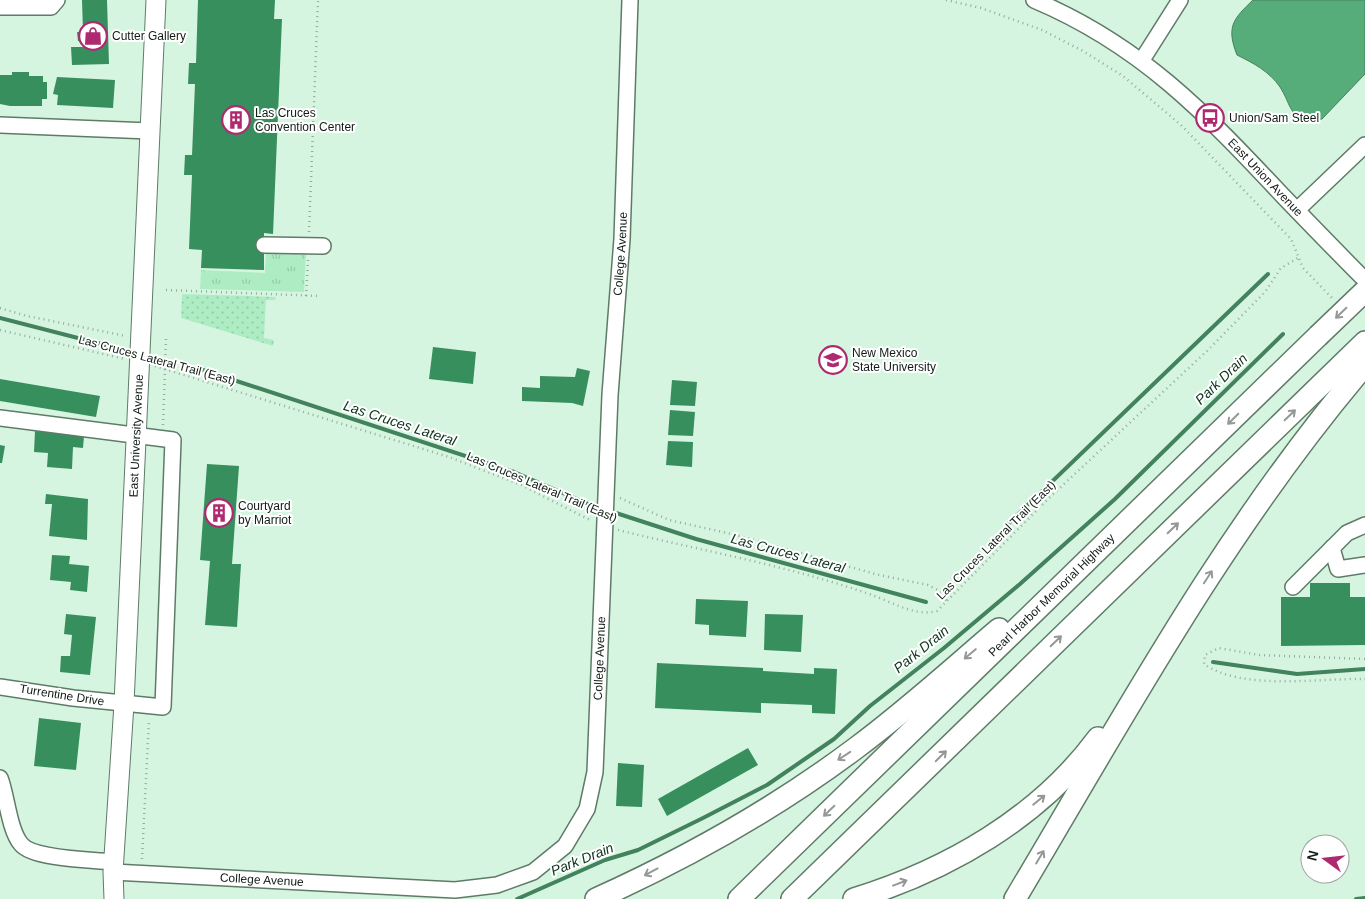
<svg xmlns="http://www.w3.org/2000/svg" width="1365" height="899" viewBox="0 0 1365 899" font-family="Arial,sans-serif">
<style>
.grass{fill:url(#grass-tufts)}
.garden{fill:url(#garden-dots)}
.water{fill:#57ad7a;stroke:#42825c}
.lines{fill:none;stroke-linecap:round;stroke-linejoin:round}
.stream{stroke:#42825c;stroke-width:4}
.building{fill:#378f5e}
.minor-casing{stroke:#5f7b68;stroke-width:18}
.major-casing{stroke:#5f7b68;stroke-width:21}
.highway-casing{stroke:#5f7b68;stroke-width:24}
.path{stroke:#93ac9b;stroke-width:2.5;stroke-dasharray:1 4;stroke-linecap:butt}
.minor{stroke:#fff;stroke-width:15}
.major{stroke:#fff;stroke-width:19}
.highway{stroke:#fff;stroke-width:21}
.highway-bridge-casing{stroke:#5f7b68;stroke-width:24;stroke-linecap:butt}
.highway-bridge{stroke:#fff;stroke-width:21}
.oneway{stroke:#949996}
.labels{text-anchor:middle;stroke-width:4;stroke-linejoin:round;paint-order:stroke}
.poi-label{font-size:12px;fill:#111c15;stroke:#fff;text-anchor:start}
.street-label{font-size:12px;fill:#111c15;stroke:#fff}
.water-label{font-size:14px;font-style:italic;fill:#0d331e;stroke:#fff}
</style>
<defs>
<pattern id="grass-tufts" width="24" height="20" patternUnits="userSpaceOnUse" patternTransform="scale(1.25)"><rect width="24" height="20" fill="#aeedc4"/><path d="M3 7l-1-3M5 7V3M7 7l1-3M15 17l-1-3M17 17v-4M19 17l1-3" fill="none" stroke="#95cba8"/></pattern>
<pattern id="garden-dots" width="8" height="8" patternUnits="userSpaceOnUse" patternTransform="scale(1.25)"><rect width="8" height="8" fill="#aeedc4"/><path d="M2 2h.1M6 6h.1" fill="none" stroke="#95cba8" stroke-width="1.8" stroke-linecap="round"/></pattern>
</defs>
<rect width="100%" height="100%" fill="#d6f5e0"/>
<path class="grass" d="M266 252 306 253 304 292 200 289 201 270 265 273Z"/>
<path class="garden" d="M182 294 276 297 275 300H266L264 338 274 340 273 346 181 318Z"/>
<path class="water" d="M1253 0H1365V74L1322 119 1303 123C1287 108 1290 103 1280 87 1269 71 1253 63 1237 55 1226 27 1233 19 1253 0Z"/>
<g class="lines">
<path class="stream" d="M0 318 109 346
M197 368 514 472 593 506
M616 513 696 539 926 602
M1009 523 1268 274
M1213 662 1297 674 1365 669
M517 899 605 860 638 850 703 818 767 785 834 739 870 706 944 648 1020 584 1115 499 1283 334
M1356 899 1365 898"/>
</g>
<path class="building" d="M82 0H107L109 64 72 65 71 47H84V41H78L77 32H83Z
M198 0H275L274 19H282L273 234 264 233V270L201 268 202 250 189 249 192 175H184L185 155H192L195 84H188L189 63H196Z
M12 72H29V76H43V82H47V99H42V106H10L0 104V75H12Z
M57 77 115 80 113 108 57 105 58 95 53 94Z
M433 347 476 352 473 384 429 379Z
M577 368 590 371 583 406 572 403 522 401V387L540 388V376L575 377Z
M0 379 100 396 96 417 0 401Z
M672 380 697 382 695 406 670 405Z
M670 410 695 412 693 436 668 435Z
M35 431 84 436 83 448 73 447 72 469 47 467 48 453 34 452Z
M668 441 693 442 692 467 666 465Z
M0 445 5 446 2 463H0Z
M207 464 239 466 232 564H241L237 627 205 625 210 561 200 560Z
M46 494 88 499 87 540 49 536 52 504H45Z
M52 555 70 556 69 564 89 566 87 592 70 590 71 582 50 580Z
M1310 583H1350V597H1365V645L1281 646V597H1310Z
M696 599 748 601 746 637 709 635V625L695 624Z
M66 614 96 617 90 675 60 672 61 656H70L72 635 64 634Z
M765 614 803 615 801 652 764 650Z
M657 663 763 668V671L814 674V668L837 669 835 714 812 713V705L761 703V713L655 708Z
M39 718 81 723 76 770 34 766Z
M748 748 758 765 667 816 658 799Z
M618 763 644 765 642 807 616 806Z"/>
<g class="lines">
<defs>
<g id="minor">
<path id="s1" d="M1034 0C1141 45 1205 113 1283 196 1310 224 1337 252 1365 280"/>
<path d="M0 7H51L57 0"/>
<path d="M1142 60 1180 0"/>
<path d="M0 125 150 131"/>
<path d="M1297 210 1365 145"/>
<path d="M264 245 323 246"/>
<path d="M0 418 173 440 163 707 73 698 0 687"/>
<path d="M1332 548 1338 569 1365 565"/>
<path d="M1293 587 1347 533 1365 525"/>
<path d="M0 778C7 796 9 830 21 844 32 859 94 860 114 862"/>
<path id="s2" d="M113 872 455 890 497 885 533 872 565 846 587 809 595 772 610 395 622 239 630 0"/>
</g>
<g id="major">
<path id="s3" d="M114 899 113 872 124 704 156 0"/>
</g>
<g id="highway">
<path d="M596 899C687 858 776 808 856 748 906 711 952 669 999 629"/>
<path id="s4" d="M739 899 1318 336"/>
<path d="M792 899 1365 342"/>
<path d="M854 899C948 870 1039 818 1098 738"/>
<path d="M1015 899C1124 716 1226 528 1365 365"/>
</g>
</defs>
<use href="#minor" class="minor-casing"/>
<use href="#major" class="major-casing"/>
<use href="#highway" class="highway-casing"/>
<path class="path" d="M946 0 981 8 1042 30 1083 51 1123 76 1181 125 1291 239 1303 268 1333 299
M309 232 318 0
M166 290 320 296
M306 296 308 260
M0 308 27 316 126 336
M0 330 125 359
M155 366 449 457 521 485 592 521
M163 425 166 339
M620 498 669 520 736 535 879 575 928 585 942 592 947 602
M618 530C703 551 790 566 872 595 892 602 915 617 937 611L1049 498 1208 350 1265 292 1281 268 1298 258
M1365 659 1259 655 1219 648 1205 655 1204 664C1242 691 1319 678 1365 679
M142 859 149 720"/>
<use href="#minor" class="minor"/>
<use href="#major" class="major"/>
<use href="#highway" class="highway"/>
<defs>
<path id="highway-bridge" d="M1318 336 1365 291"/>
</defs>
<use href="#highway-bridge" class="highway-bridge-casing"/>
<use href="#highway-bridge" class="highway-bridge"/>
</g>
<defs><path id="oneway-shaft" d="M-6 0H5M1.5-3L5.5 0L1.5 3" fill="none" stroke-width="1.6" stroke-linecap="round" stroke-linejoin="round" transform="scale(1.25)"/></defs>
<g class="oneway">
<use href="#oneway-shaft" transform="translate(1341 313) rotate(136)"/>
<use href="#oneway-shaft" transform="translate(1290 415) rotate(-44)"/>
<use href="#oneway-shaft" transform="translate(1233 419) rotate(135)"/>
<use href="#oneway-shaft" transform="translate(1173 528) rotate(-44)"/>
<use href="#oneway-shaft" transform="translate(1208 577) rotate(-57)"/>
<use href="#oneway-shaft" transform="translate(1056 641) rotate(-44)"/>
<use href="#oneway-shaft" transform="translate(970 654) rotate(140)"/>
<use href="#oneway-shaft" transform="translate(844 756) rotate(146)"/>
<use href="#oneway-shaft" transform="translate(941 756) rotate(-45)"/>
<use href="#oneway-shaft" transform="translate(1039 800) rotate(-39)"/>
<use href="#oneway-shaft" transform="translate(829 811) rotate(136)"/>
<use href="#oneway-shaft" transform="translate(1040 857) rotate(-59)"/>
<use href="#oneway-shaft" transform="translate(651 872) rotate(152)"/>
<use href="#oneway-shaft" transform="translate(900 883) rotate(-21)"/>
</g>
<defs>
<symbol id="shop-ring" viewBox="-11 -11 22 22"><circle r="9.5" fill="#fff" stroke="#af2970" stroke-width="1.5"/><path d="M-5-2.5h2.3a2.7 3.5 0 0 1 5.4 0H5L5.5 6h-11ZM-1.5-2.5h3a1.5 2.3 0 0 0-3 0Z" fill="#af2970"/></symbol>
<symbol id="bus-ring" viewBox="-11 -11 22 22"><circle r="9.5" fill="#fff" stroke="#af2970" stroke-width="1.5"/><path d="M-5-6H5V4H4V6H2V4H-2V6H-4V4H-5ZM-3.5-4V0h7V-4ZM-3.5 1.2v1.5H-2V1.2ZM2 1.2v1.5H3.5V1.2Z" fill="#af2970"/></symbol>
<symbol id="building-ring" viewBox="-11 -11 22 22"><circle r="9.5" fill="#fff" stroke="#af2970" stroke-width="1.5"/><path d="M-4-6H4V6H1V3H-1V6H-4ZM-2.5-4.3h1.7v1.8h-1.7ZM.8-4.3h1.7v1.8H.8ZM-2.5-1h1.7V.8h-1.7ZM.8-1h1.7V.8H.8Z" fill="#af2970"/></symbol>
<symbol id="university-ring" viewBox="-11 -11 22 22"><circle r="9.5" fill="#fff" stroke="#af2970" stroke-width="1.5"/><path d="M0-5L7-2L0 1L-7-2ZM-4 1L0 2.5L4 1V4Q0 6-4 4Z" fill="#af2970"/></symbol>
</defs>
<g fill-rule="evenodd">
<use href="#shop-ring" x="77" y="20" width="32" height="32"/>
<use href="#bus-ring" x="1194" y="102" width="32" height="32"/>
<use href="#building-ring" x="220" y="104" width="32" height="32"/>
<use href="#university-ring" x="817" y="344" width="32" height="32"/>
<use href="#building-ring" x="203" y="497" width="32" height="32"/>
</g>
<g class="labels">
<g class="poi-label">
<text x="112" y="40">Cutter Gallery</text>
<text x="255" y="117">Las Cruces<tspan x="255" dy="14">Convention Center</tspan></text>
<text x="1229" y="122">Union/Sam Steel</text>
<text x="852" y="357">New Mexico<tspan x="852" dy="14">State University</tspan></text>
<text x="238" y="510">Courtyard<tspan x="238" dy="14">by Marriot</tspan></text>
</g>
<g class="street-label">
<text dy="4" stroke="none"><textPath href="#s1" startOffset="294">East Union Avenue</textPath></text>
<text dy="4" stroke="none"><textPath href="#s2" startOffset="1064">College Avenue</textPath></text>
<text transform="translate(157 360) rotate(15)" y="4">Las Cruces Lateral Trail (East)</text>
<text dy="4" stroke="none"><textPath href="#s3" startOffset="464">East University Avenue</textPath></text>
<text transform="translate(542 487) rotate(23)" y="4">Las Cruces Lateral Trail (East)</text>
<text transform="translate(996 540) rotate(-45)" y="4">Las Cruces Lateral Trail (East)</text>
<text dy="4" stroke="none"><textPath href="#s4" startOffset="436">Pearl Harbor Memorial Highway</textPath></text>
<text dy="4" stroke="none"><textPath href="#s2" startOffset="659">College Avenue</textPath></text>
<text transform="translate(62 695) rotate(9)" y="4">Turrentine Drive</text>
<text dy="4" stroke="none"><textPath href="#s2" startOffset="149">College Avenue</textPath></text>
</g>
<g class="water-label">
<text transform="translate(1221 379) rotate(-44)" y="5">Park Drain</text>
<text transform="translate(400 423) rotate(18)" y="5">Las Cruces Lateral</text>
<text transform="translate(788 553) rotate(15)" y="5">Las Cruces Lateral</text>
<text transform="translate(921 649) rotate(-39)" y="5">Park Drain</text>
<text transform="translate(582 859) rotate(-22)" y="5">Park Drain</text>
</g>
</g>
<g transform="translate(1325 859) rotate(285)"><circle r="24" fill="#ffffff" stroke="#a0a4a1"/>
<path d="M0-4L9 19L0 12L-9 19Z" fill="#af2970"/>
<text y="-8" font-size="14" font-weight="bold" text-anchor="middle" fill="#111c15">N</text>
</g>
</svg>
